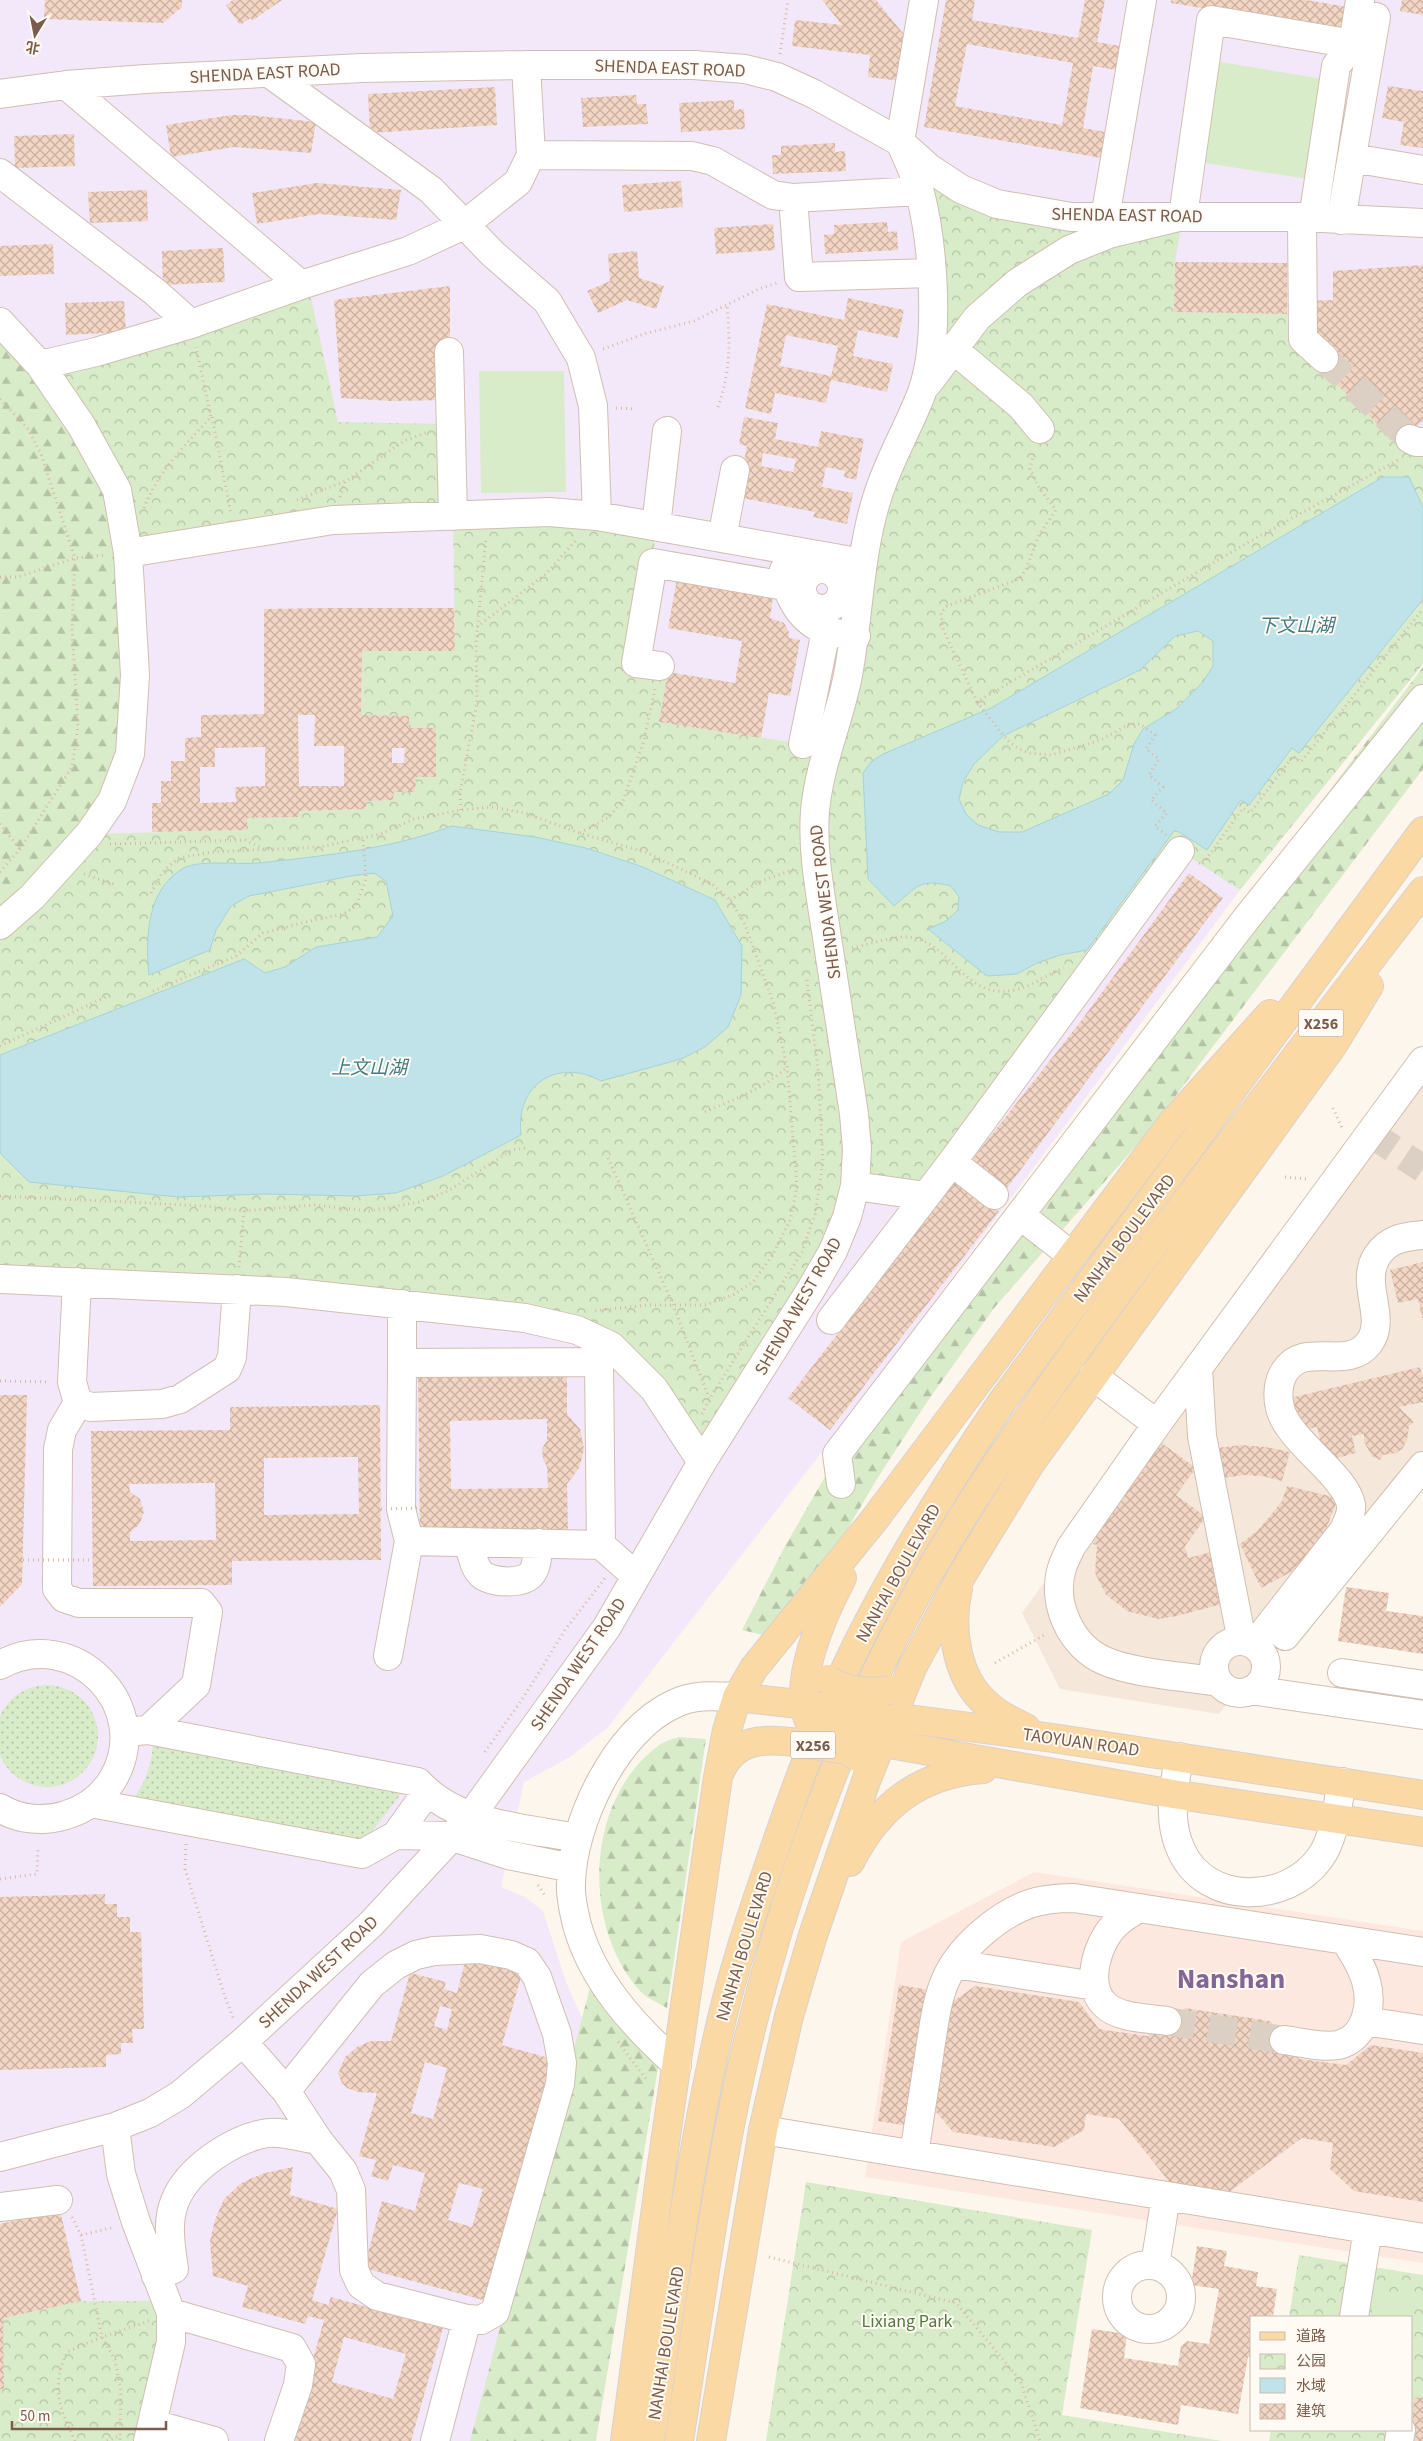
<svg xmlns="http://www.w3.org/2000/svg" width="1423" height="2441" viewBox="0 0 1423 2441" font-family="'Source Sans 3','Noto Sans SC',sans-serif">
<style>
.residential{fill:#f5e8da}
.commercial{fill:#fde8e0}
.education{fill:#f3e8fa}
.grass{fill:url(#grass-dots)}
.forest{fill:url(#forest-firs)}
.park{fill:url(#park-crowns)}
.pitch{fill:#d8ecc9}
.water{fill:#bfe3e8;stroke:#a5d3da;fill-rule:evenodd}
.building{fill:url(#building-cross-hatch);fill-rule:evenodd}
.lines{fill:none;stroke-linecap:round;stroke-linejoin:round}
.minor-tunnel{stroke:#dcd0c4;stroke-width:28;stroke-dasharray:28 14;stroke-linecap:butt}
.minor-casing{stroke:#d1beb0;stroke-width:30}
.major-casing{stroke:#dad1cd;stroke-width:30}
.path{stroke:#d9b8a5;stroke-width:3;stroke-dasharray:1 4;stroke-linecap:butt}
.minor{stroke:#fff;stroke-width:28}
.major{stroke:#fbd9a5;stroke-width:28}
.major-bridge-casing{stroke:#dad1cd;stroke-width:30;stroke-linecap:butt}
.path-bridge{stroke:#d9b8a5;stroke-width:3;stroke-dasharray:1 4;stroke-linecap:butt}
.major-bridge{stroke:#fbd9a5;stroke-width:28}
.labels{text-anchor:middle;stroke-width:4;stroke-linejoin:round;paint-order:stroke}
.shield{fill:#fffaf3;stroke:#a28b7f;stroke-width:1}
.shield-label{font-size:16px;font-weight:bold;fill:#7a5c4d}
.street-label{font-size:18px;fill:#7a5c4d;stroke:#fffaf3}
.park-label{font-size:18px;fill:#537a41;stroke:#fffaf3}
.water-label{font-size:19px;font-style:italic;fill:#437c86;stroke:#fffaf3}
.town-label{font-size:28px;font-weight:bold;fill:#846695;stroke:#fffaf3}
</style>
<defs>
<pattern id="grass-dots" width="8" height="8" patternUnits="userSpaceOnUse" patternTransform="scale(1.25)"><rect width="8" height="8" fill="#d8ecc9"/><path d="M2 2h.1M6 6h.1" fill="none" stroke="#b4c2a5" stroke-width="1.8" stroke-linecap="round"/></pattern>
<pattern id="forest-firs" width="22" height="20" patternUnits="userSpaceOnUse" patternTransform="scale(1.25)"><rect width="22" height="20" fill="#d8ecc9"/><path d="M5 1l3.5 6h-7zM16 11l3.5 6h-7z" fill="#b4c2a5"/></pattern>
<pattern id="park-crowns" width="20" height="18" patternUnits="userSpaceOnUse" patternTransform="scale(1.25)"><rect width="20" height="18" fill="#d8ecc9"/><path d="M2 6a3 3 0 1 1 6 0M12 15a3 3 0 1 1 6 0" fill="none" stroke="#b4c2a5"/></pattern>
<pattern id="building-cross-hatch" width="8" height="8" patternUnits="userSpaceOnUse" patternTransform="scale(1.25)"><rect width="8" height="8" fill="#f3d5c3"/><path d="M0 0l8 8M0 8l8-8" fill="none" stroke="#cab0a1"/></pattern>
</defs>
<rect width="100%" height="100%" fill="#fdf6ec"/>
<path class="residential" d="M1423 1061V1466L1219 1714 1060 1689 1022 1613Z"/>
<path class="commercial" d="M1034 1872 1423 1931V2263L865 2177 901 1942Z"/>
<path class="education" d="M0 0H1423V664L1240 890 835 1435 608 1727 570 1757 524 1782 501 1887 525 1897 543 1911 566 1982 594 2045 476 2441H0Z"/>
<path class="grass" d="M-4 1736a51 51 0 1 1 102 0a51 51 0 1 1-102 0Z
M153 1743 404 1790 364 1842 131 1801C145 1785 152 1765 153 1743Z"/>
<path class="forest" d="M0 322 117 490 135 675 112 801 0 925Z
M1423 667V769L1149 1131 994 1308 927 1402 877 1479 830 1559 788 1641 742 1630 784 1548 830 1468 933 1314Z
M679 1737 706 1739 667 2008C659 2003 648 1999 641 1992 581 1927 585 1800 658 1746 664 1741 673 1739 679 1737Z
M591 1984 660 2056 596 2441H470Z"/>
<path class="park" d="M912 168 997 204 1183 216 1175 262 1174 312 1287 314 1288 340 1319 367 1423 442V664L1240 890 1180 851 926 1196 869 1188 702 1462 654 1389 577 1330 0 1279V925L89 834 247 830V818L299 817V811L365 809 366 801 393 800 394 792H415L416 777H436V728H409V716L361 715 362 651 455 650 453 516 128 553 117 490 40 365 310 293 338 422 450 424 453 516 656 526 653 563 636 666 668 672 659 722 816 746 863 563 932 355Z
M806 2182 1092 2230 1062 2415 1222 2441H766Z
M1299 2255 1423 2275V2441H1269L1271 2430H1412V2317H1289Z
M81 2301H166L148 2441H0V2389H4L3 2318Z"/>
<path class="pitch" d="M1215 61 1323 79 1308 179 1199 162Z
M479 371H564L566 492 481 493Z
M1376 2292 1411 2298 1408 2317H1371Z"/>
<path class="water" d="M1383 477H1409L1423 507V599L1299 753 1292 748 1249 805 1241 800 1207 850 1179 832 1174 831 1087 950 1060 955 1037 963 1017 974 987 976 928 929 946 921 958 910 959 897 951 886C919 878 917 887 894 906L868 879 863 773 871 762 883 754 991 708ZM1198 631 1213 641V666L1203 682 1176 709 1143 729 1134 744 1123 780 1109 794 1022 832H999L978 825 966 814 959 799 963 782 974 764 1003 736 1140 670 1175 636Z
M452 826 535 837 586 848 643 867 715 900 742 946 741 995 728 1027 705 1047 681 1059 601 1081C557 1057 515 1085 521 1135L443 1176 396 1193 356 1196 265 1194 178 1197 29 1182 0 1153V1055L244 959 265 973 285 967 316 947 377 937 393 916 386 881 374 873 351 876 249 896 231 906 216 930 210 950 149 975C145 938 147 890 182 869 197 859 239 865 258 863 323 856 391 849 452 826Z"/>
<path class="building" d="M45 0H182V7L163 23 44 19Z
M233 0H282L252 21 251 18 240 25 226 5Z
M822 0H876L906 37 901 81 868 77 870 55 792 46 795 20 842 25Z
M946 0H975L972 20 1078 38 1085 0H1105L1097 42 1126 47 1122 71 1093 66 1083 128 1111 133 1107 159 924 127ZM967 44 1073 63 1062 125 955 106Z
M1171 0H1306L1354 8 1350 32 1171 3Z
M1402 0H1423V15L1400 11Z
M1388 86 1423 91V148L1400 145 1404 122 1382 118Z
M495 87 497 125 370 133 368 94Z
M636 95 637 104H646L648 124 583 127 581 98Z
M734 100V110L744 109 745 129 681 132 679 103Z
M232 115H250L316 122 311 153 234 147 171 157 166 125Z
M74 134 75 166 15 168 14 136Z
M835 143V152L845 151 846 171 773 174 772 155H781V146Z
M681 181 683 207 624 212 622 185Z
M317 183 401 190 396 220 319 214 257 224 252 193Z
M147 190 148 221 90 223 88 192Z
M887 222 888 232 897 231 898 250 825 254 824 235 834 234V225Z
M773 224 775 250 716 254 714 228Z
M53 244 54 274 0 276V246Z
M223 248 225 282 163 285 162 251Z
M637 251 639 278 664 286 656 309 627 300 598 313 587 291 610 281 608 254Z
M1175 262 1287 263V314L1174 312Z
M1423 265V420L1399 445 1319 367 1309 301 1333 300V271Z
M450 286V400L391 401 341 398 334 300Z
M848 298 904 310 898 338 858 330 853 356 893 364 887 392 831 380 826 403 775 393 771 414 745 408 767 304 844 320ZM786 335 838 346 831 376 780 366Z
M124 301 126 332 66 335 65 303Z
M744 417 778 423 775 439 818 447 821 431 864 439 856 480 844 477 845 471 826 467 822 487 853 493 847 524 813 517 815 512 737 497 747 446 739 444ZM763 453 796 459 793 472 761 466Z
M677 579 773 597 770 618 784 623 789 632V638L800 640 790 696 769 693 761 738 659 722 668 672 735 683 742 641 668 628Z
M332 608H454L455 651H362L361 715 409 716V728H436V777H416L415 792H394L393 800 366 801V809L299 811V817L247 818V830L152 832V803H161V781H171V761H185V738L201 737V715L264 714V609ZM298 715H315L314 746H344V786H299ZM265 747V786L235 787 236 802 200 803V767H215V748ZM392 748H405L404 763H392Z
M1189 873 1223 898 1007 1188 971 1161 1081 1021Z
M957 1179 999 1211 830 1430 788 1398Z
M1423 1262V1318H1422L1418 1299 1398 1303 1390 1270Z
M1420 1367 1423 1378V1402L1399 1407 1414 1422 1409 1426 1407 1440 1402 1449 1396 1453 1383 1455 1380 1460 1372 1456 1364 1442V1434L1352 1436 1356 1453 1325 1461 1317 1427 1298 1431 1290 1398Z
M567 1369V1414L580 1429 584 1449 579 1468 567 1484 568 1534H420L418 1370ZM547 1419V1440L542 1449 543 1459 547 1467 548 1488 451 1489 450 1421Z
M0 1395H27L22 1584 0 1607Z
M380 1405 381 1560 232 1561V1585L93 1586 91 1431 230 1430V1407ZM358 1457 359 1514 264 1515V1458ZM215 1483 216 1540 130 1541V1532L139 1525 144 1512 140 1499 130 1492 129 1484Z
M1156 1439 1196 1468 1176 1495 1206 1517 1185 1546 1188 1558 1211 1552 1225 1603 1177 1616 1158 1619 1127 1611 1106 1595 1095 1573 1097 1545 1093 1544 1098 1530Z
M1241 1445 1266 1447 1290 1452 1282 1481 1262 1476 1245 1475 1223 1478 1216 1448Z
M1287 1486 1338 1498 1327 1527 1312 1552 1291 1572 1261 1588 1240 1544 1256 1532 1270 1516 1282 1501Z
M1346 1587 1389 1593 1386 1611 1423 1616V1654L1338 1641Z
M105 1894V1904H117V1917H130V1932H141L144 2029H132L133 2043H121V2054L106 2055V2067L0 2070V1897Z
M466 1958 522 1973 502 2045 556 2060 487 2301 364 2268 382 2201 415 2211 425 2173 393 2165 388 2181 371 2176 376 2160 359 2156 377 2093 358 2092 347 2088 342 2083 338 2074 345 2057 357 2047 371 2041H391L410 1973 446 1982 444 1989 457 1993ZM440 2006 452 2009 447 2030 434 2026ZM425 2062 447 2068 433 2119 411 2113ZM459 2183 483 2189 472 2227 448 2220Z
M899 1985 929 1990 908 2126 878 2121Z
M975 1986 1079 2002 1099 2029 1147 2036 1185 2008 1270 2021 1299 2059 1346 2065 1371 2045 1423 2053V2202L1354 2191 1330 2169 1333 2143 1302 2138 1228 2193 1171 2184 1119 2119 1086 2114 1084 2130 1054 2147 953 2132 931 2106 945 2007Z
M293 2167 290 2195 338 2209 312 2300 328 2305 331 2297 443 2328 411 2441H290L324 2320 308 2316 305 2324 242 2307 248 2286 213 2276 210 2241 215 2220 224 2199 240 2184 252 2178 265 2173ZM344 2337 406 2354 393 2399 332 2382Z
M60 2210 81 2301 3 2318 4 2389H0V2224Z
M1197 2246 1227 2251 1224 2266 1258 2272 1256 2286 1277 2289 1273 2317H1252V2357H1248L1238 2414 1181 2405 1178 2425 1080 2408 1092 2329 1127 2334 1124 2358 1178 2366 1181 2346 1187 2341 1209 2344 1219 2289 1191 2285Z
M1414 2397 1423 2398V2441H1407L1412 2430Z"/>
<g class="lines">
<path class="minor-tunnel" d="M1324 358 1410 439
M1370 1133 1423 1169
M1167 2021 1284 2040"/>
<defs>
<path id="minor" d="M269 73 431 190 493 254 547 301 581 358 593 406 597 516
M66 85 301 285
M0 94 66 85 146 79 362 68 526 65H694L745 69 777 77 814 94 900 142 929 168 961 189 997 204 1071 217H1302L1423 223
M900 142 924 0
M531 155 692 156 713 161 773 195 793 198 919 191
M1352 158 1423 170
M0 173 155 292 191 324
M793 198 799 277 931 273
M1302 217 1303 339 1324 358
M1105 218 1142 0
M1313 219 1336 66 1353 44 1360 0
M1341 220 1376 17
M0 322 40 365 81 425 117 490 128 553 135 675 130 754 112 801 89 834 32 897 0 925
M953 349 1021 406 1040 429
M449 352 453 516
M40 365 96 352 191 324 301 285 408 251 464 225 518 182 531 155 526 65
M928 383 977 318 1017 283 1069 250 1109 234 1183 216 1211 20 1353 44
M1410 439 1416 442H1423
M656 526 667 431
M722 538 735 470
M128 553 333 520 549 512 597 516 863 563
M802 589a20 20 0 1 1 40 0a20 20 0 1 1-40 0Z
M784 570C786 595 801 623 828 631 837 634 846 634 856 636
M660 666 636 663 653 563 785 586
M803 744 826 631
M855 1186 926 1196
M994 1195 952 1162 1180 851
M1020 1215 1071 1255
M0 1279 286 1292 525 1318 577 1330 611 1346 654 1389 702 1462
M77 1282 72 1382 78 1403 91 1407 162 1404 180 1399 227 1369 232 1357 237 1289
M831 1320 952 1162
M402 1363V1304
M1198 1368 1202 1436 1242 1641
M1093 1376 1157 1424
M78 1403 62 1430 58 1449 57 1589 64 1598 79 1603H201L208 1612 196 1685 148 1730
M841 1484 837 1454 1246 919 1423 699
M468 1542C472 1552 473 1566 481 1574 491 1583 524 1585 532 1573 538 1565 537 1553 538 1543
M601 1545 599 1362 402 1363 401 1509 409 1541 601 1545 636 1576
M1285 1636 1423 1466
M1214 1667a26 26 0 1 1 52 0a26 26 0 1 1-52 0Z
M1254 1645 1344 1530C1347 1523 1352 1514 1351 1505 1346 1475 1287 1440 1280 1408 1277 1396 1278 1381 1285 1371 1305 1340 1347 1372 1369 1343 1388 1318 1359 1284 1377 1256 1389 1238 1404 1237 1423 1235
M388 1656 409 1541
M0 1665C73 1624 155 1706 113 1779 102 1797 86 1809 66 1815 45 1822 19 1820 0 1808
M1342 1673 1423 1685
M1218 1682C1184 1676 1135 1674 1105 1661 1071 1647 1051 1603 1062 1568 1064 1561 1068 1554 1071 1547L1157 1424 1423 1061
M1251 1690 1423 1715
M125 1732 148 1730 418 1782C456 1825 524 1828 578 1838
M1179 1757C1174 1788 1167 1820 1181 1850 1206 1906 1287 1904 1320 1858 1335 1837 1337 1806 1342 1782
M91 1803 362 1854 396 1835 450 1836 508 1855 572 1868
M396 1835 427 1792
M1140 1908C1132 1912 1124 1917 1117 1923 1098 1940 1084 1983 1104 2004 1119 2019 1148 2018 1167 2021
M955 1964 1095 1986
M1365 2021 1423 2030
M1284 2040C1301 2042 1321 2048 1338 2045 1366 2039 1373 2005 1366 1981 1362 1966 1353 1953 1345 1940
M243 2042 286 2091 318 2140 343 2171 351 2190 354 2270 361 2285 377 2296 467 2319 435 2441
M677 2065C634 2026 593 1982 577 1925 574 1912 570 1897 571 1884 572 1823 616 1730 674 1704 694 1694 715 1696 737 1697
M286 2091 372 1984 396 1965 416 1955 434 1951 480 1949 511 1955 527 1962 537 1977 557 2034 562 2063 560 2084 495 2312 481 2320 467 2319
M115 2127 121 2174 136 2222 171 2313V2342L148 2441
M763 2130 1423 2238
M914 2155C919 2120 925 2085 930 2049 934 2026 936 2001 946 1979 960 1947 997 1916 1029 1904 1044 1899 1059 1898 1074 1898L1423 1952
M0 2157 115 2127 150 2113 180 2095 243 2042 371 1924 470 1817 607 1627 702 1462 810 1291 833 1251 847 1217 855 1186 857 1149 854 1114C845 1053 835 992 826 931 820 892 812 851 815 811 819 765 839 721 848 675 859 616 859 555 877 498 888 461 909 427 922 392 941 340 933 241 919 189 914 172 907 157 900 142
M0 2207 58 2200
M1117 2297a32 32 0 1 1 64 0a32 32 0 1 1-64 0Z
M1155 2265 1166 2196
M156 2276 174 2269C171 2247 166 2222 175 2201 188 2168 234 2138 268 2133 283 2131 303 2138 318 2140
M171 2313 292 2348 301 2364 298 2385 279 2441
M1354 2317 1368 2229
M153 2424 214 2441
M1399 2441 1401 2430"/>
<path id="major" d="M958 1589C949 1628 956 1680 989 1706 1000 1716 1013 1722 1026 1728
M737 1697 816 1706
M878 1715 1053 1738 1423 1795
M809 1721C792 1682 823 1614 842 1578
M867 1740 1173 1794 1423 1832
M719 1774C734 1737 766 1738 800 1743
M850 1862C879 1805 919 1774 983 1769
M625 2441 660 2178 718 1777 727 1730 737 1697 754 1668 874 1520 1172 1123 1270 1014
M650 2441C671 2307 687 2172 717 2040 729 1984 747 1928 766 1874 790 1802 816 1730 849 1661 892 1571 946 1485 1002 1402L1423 831
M679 2441C698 2319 714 2197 740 2076 766 1957 805 1838 853 1725 919 1567 1019 1428 1119 1291 1219 1156 1321 1024 1423 891
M711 2441 763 2130 789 2016 813 1935 866 1781 912 1668 962 1575 1030 1464 1333 1045 1369 986"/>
</defs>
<use href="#minor" class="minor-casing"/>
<use href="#major" class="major-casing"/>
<path class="path" d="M780 54 788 0
M603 349 644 334 694 321 759 289 777 283
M0 399 28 429 41 454 75 558 72 630 78 726 72 767 20 849 0 872
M718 407C731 369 730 344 727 304
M616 408 635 409
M212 417 231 514
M340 497 345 482
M297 500 346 481 404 441 428 432
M144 508C158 472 185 445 211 417L196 347
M0 577H18L75 558 105 555
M477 627 547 573 577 539
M977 702 943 629 941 613 947 606 1019 579 1026 569 1039 535 1056 510 1038 486 1030 469 1034 452
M461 810 460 793 477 702 476 644 486 538
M0 824 20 849
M580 833 609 817 623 801 644 740 655 689
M1166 835 1155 826 1167 813 1151 800 1163 787 1149 775 1159 759 1146 749 1155 735 1140 724H1129L1101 740 1051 755 1030 753 1019 749 1008 741 977 702 1247 543 1400 459
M110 844 245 840 266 850
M1199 863 1202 865 1243 808 1250 813 1293 756 1301 762 1423 609
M84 874 117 885
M151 893 164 870 179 858 211 852 319 847 381 834 414 819 461 810 491 807 525 813 579 833 645 852 712 884 730 900 744 922 773 1002 787 1067 797 1185 791 1218 772 1256 753 1282 733 1295 705 1305H647L592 1311
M730 900 759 882 794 869
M852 948C868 945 885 938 901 937 950 934 961 1002 1015 990 1033 986 1047 974 1064 968
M153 991 236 956 263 933 314 920 344 914 356 906 366 879 363 839
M0 1046 106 997
M1333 1108 1343 1130
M705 1112C734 1099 764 1089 787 1067
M608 1158 673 1305 709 1398
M1285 1177 1307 1179
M0 1196 206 1206 244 1211 314 1205 369 1211 419 1202 448 1191 512 1150 526 1148
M239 1267 244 1211
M0 1381 49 1382
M702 1414 710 1398 802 1252 815 1214 823 1162 818 1069 807 980
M995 1663 1046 1634
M485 1752 523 1698 565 1630 605 1578
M186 1844 185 1869 224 1994 234 2020
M0 1879 37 1874 38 1848
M538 1885 546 1897
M618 2042 646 2079
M72 2217 81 2235 102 2337 115 2360 121 2390 120 2441
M81 2235 115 2227
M769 2257 956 2303 1020 2380 1040 2441
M75 2441C59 2408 51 2387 67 2352L102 2337 149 2321
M107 2441 121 2435"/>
<use href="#minor" class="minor"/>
<use href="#major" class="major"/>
<defs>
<path id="major-bridge" d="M827 1679C843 1691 871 1694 890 1690
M816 1706 878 1715
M809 1721 823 1731 867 1740
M800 1743 847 1750 859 1758"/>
</defs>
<use href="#major-bridge" class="major-bridge-casing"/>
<path class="path-bridge" d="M381 1509 419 1508
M23 1560H93"/>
<use href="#major-bridge" class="major-bridge"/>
</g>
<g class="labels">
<g class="shield">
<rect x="1298.5" y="1009.5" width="45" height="27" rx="4"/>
<rect x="790.5" y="1731.5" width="45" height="27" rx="4"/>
</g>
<g class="shield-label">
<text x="1321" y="1029">X256</text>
<text x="813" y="1751">X256</text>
</g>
<g class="street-label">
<text transform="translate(670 68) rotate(2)" y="6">SHENDA EAST ROAD</text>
<text transform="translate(265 73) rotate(-3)" y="6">SHENDA EAST ROAD</text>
<text transform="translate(1127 215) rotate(1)" y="6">SHENDA EAST ROAD</text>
<text transform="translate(825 902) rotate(-97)" y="6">SHENDA WEST ROAD</text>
<text transform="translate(1124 1238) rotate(-53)" y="6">NANHAI BOULEVARD</text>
<text transform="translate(798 1306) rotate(-60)" y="6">SHENDA WEST ROAD</text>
<text transform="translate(898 1573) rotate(-61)" y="6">NANHAI BOULEVARD</text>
<text transform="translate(578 1664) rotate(-56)" y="6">SHENDA WEST ROAD</text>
<text transform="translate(1081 1742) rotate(8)" y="6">TAOYUAN ROAD</text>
<text transform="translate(744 1946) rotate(-73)" y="6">NANHAI BOULEVARD</text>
<text transform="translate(318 1972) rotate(-43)" y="6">SHENDA WEST ROAD</text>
<text transform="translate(666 2343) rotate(-81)" y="6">NANHAI BOULEVARD</text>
</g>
<g class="park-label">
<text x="907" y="2327">Lixiang Park</text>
</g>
<g class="water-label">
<text x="1296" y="632">下文山湖</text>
<text x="369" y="1074">上文山湖</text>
</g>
<g class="town-label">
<text x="1231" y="1988">Nanshan</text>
</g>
</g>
<rect x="1250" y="2316" width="162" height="115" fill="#fffaf3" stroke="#cabbb1"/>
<rect x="1260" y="2332" width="25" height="8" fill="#fbd9a5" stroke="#cabbb1"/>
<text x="1296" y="2341" font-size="15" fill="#7a5c4d">道路</text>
<rect x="1260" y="2354" width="25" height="15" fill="url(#park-crowns)" stroke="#cabbb1"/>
<text x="1296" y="2366" font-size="15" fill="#7a5c4d">公园</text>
<rect x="1260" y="2378" width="25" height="15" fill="#bfe3e8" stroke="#cabbb1"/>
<text x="1296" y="2391" font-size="15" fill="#7a5c4d">水域</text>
<rect x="1260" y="2404" width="25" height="15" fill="url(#building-cross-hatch)" stroke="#cabbb1"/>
<text x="1296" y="2416" font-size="15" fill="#7a5c4d">建筑</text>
<g transform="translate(35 35) rotate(190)" stroke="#fffaf3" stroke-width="4" paint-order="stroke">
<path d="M0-4L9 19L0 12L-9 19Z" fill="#7a5c4d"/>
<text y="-8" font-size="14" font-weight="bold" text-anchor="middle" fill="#7a5c4d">北</text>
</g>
<path d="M12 2421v8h154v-8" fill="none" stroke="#7a5c4d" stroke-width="2.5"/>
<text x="20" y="2421" font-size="15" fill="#7a5c4d" stroke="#fffaf3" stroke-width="4" paint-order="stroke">50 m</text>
</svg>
